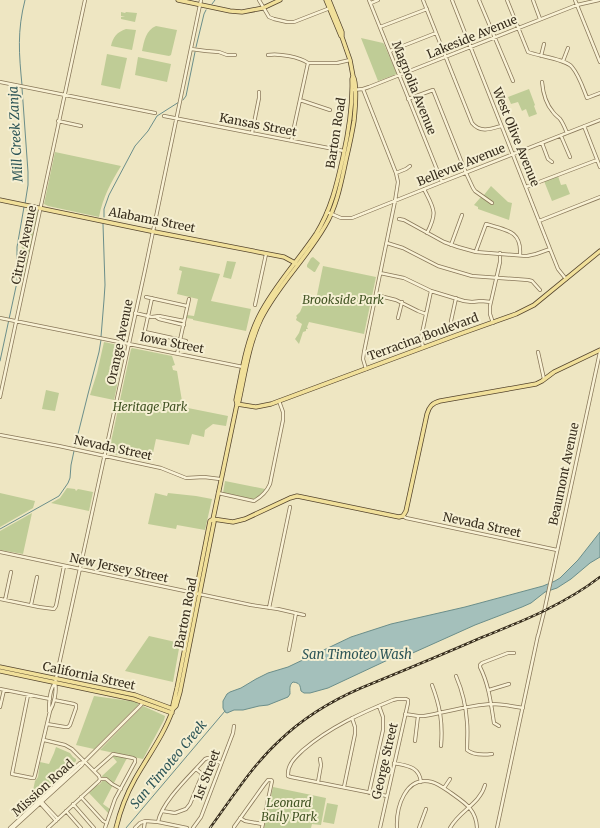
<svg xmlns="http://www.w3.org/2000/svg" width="600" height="828" viewBox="0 0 600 828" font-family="Merriweather,serif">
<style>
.green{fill:#bfcc96}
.water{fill:#a4c0bb;stroke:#6b8e8a}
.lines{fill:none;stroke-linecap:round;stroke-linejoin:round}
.stream{stroke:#6b8e8a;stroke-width:1}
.minor-casing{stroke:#887759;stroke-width:4}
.major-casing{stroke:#55452e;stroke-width:5}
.minor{stroke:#f9f2d5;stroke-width:2.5}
.major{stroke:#f1e09a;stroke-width:3.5}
.rail-casing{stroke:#372d1d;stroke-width:2.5}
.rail{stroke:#f5efd2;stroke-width:1;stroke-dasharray:3;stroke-linecap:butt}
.labels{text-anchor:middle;stroke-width:4;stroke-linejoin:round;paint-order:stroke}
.street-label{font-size:12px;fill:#372d1d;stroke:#f5efd2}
.park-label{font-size:12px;font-style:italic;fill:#425424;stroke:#f5efd2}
.water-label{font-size:13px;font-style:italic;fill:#2d5557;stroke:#f5efd2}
</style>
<rect width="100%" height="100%" fill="#eee6c2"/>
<path class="green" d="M121 12 125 13 126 12 137 13 135 22 121 19V17H125L121 16Z
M156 26 177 30 171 55 169 56 142 51C144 41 146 30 156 26Z
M126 29 136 30 132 50 111 46C113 37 117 32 126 29Z
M361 38 383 43 384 44 397 74 378 81Z
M107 54 127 58 120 89 101 85Z
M138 57 171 64 167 82 135 75Z
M529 89 535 105 534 106 537 114 529 117 526 109 522 111 518 102 511 104 508 97Z
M55 152 121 166C111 182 103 197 99 217L48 206 44 204Z
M558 176 561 185 566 184 570 194 552 201 544 181Z
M491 186 508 202 512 203 509 220 478 209V207L474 205 480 198 484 195Z
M27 209 38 211 37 222 25 277 21 276 22 237Z
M313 257 320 263 315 272H314L307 267V265L311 258Z
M227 261 236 262 231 279 223 277Z
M180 266 220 274 211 301 251 309 246 331 193 320V319L186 318 187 315 194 316 198 299 177 294 182 271 179 270Z
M323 266 376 277 364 334 309 322 307 327 308 329H306V331L303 332 299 344 295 339 299 333 302 324 296 320 297 317 296 316 300 312 304 303 315 305Z
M104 342 123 346 125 348 114 400 90 395 97 373Z
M132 348 172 356 175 365 172 366 173 370 177 371 183 407 228 416 226 426 213 424 205 430 204 437 192 434 189 445 156 439 151 462 129 457 130 451 124 450 122 456 110 453 109 451 131 349Z
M46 390 59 393 55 411 42 409Z
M225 481 265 489C263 494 258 498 253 499L223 493Z
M67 488 75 489 76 491 78 489 93 492 89 511 51 503 60 498Z
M0 493 35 501 33 508 0 527Z
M155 493 167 496 168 493 196 496 212 499 205 530 177 525 176 529 148 524Z
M32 513 23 554 0 550V531Z
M149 636 180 643 173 682 125 671Z
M94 696 137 702 138 704V705L94 749 76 745Z
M143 706 163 715 165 716 164 720 143 759 100 750Z
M56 747 70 753 73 757 76 759V761L39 797 32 795 35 781 38 777 40 762 49 764 54 753Z
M115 755 127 758 103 804 110 809 109 814 89 793 96 786 100 784 103 780 102 776 117 762 112 756Z
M273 787 326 798 321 825 312 824 311 828H264Z
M327 803 338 805 334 824 323 822Z"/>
<path class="water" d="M600 532V557L590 563 571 579 557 588 545 592 531 603 522 607 475 625 406 656 392 658 328 688 310 693H304L301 691C300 685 300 683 293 682 289 685 290 689 290 694L288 697 268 705 259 706 243 710H234L227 713 225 712 223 708V701L227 694 230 692 241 688 256 679 268 673 288 667 351 637 391 624 465 607 543 586 555 581 560 578 578 560Z"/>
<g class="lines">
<path class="stream" d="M212 4 215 0
M196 47 204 14 206 10
M22 85C19 54 17 31 25 0
M22 88 28 172V185L25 204
M183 100 186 96 195 52
M104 217V209L109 195 135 146 148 131 157 116 179 102
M101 337 104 300 105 285 103 224
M0 361 17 282V247L24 207
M75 446 88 394 99 352 101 340
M0 529 59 496 68 483 70 478 71 465 74 451
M126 828 225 711"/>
<defs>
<path id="minor" d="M259 0 269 17 274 19 287 22H294L330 8
M369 0 442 182
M423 0 472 123C480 133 491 129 501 126
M452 0 550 249 558 269 566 279
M479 0 513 81
M507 0 528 52C538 56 566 59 572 67 579 75 583 88 587 98L600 93
M533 0 540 19
M575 0 600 62
M371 3 378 0
M380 27 427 9
M191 49 206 51 219 52 227 55H235
M390 51 436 33
M268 55C278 53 300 57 308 63H337L350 60
M541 56 544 44
M563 61 568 48
M0 82 155 113
M542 82C543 93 546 104 553 112 555 115 558 117 560 119 563 123 565 128 567 133
M363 89 396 173 398 182 395 201 364 352 363 359 366 369
M352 90 363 89 369 87 577 5 599 0
M408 99 433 90 466 173 473 188 475 191 492 203
M300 100 330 110
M164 116 344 151
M58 121 81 126
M584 126 600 167
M252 133 259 98V92
M561 136 570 157
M291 141 308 63
M542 143 548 159 552 162
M396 173 406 169 410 166
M526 187 597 160
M424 189C434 209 438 212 427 233
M327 212 341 218H352L442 182 600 120
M399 219 404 220 444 242 458 247 476 252 527 256 536 254 550 249
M539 221 600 197
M387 243 403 248 438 266 472 276 528 280 532 281 540 290
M451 245 462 215
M476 251 486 224C505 230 522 230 520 255
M380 273 404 278 431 291 464 301 472 302 481 301 491 302
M376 295 396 300 418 311 426 314
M146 297 187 306
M255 305 266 254
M135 313 152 317 159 316 184 321
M156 317 159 319 184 325
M0 318 243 367
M398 318 402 302
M493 323 490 314V306L500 262V253
M452 330 451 321 456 298
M145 332 186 341
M143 339 152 298
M423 347 421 338 431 291
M538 352 544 379
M177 354 189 299
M0 397 85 0
M0 435 59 446 161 468 186 478 204 477 220 479
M218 493 254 501C261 497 267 491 270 484L283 420V412L279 401
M403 516 406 518 557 550
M0 552 251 605 278 609 304 615
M0 599 39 607 54 609 56 606 64 566
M5 600 11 572
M31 605 37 577
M269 608 290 507
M538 636 544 612 600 352
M289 650 296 613
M456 676C462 690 466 706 467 722 468 731 467 741 467 750 473 755 484 755 492 754
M432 685C440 706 443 723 441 746
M0 689 50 699
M489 690 509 684
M28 695 12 774 32 778H34L35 775 50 711C54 704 57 691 55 683L145 270 201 0
M0 707 4 690
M49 711C49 703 50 689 55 683
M405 714 418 716H424C447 712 469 705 492 704 502 704 512 706 523 708
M47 724 65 727H68L70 725 76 708V705L74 704 54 700
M499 726 494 723C491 704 489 685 480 667V665L482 663 508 653H514
M44 740 65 745 72 749 99 776 100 779
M415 741 418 716
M394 763C407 766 419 766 421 782
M94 771 111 756 113 754 133 758 135 759V762L115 799 105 828
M100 779H106L112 784 121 789
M318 782 321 765 320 759
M344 787 355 734V727L352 718
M444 788 450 779
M369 793 383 730V717L379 706
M81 797 103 821 107 823
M42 802 58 819
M40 803 56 821
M73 804 94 828
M66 811 81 828
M162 811 175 813 186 809 190 804 202 775 201 773 196 769
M240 818 245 821 262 824
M145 821 158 822 187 828
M158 822C162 801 191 775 205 759L208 758 221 763
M234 827 264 785 268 780H271L272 781 262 828
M10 828 80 763 84 762
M13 828 82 765 84 762 141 705 143 702
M48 828 99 781 100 779
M135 828 140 823 145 821
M144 828 145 821
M193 828 201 817 233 733 234 726
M380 828 408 703V700L406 699H397L393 700C361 713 330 727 303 750 296 757 287 764 288 776L291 777 387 796
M397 828C396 808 405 775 432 782 439 784 445 789 451 793 465 803 476 809 477 828
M419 828 426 809
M450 828C459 811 480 804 485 785
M497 828 538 635"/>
<path id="major" d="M178 0 230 11 242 12 263 8 280 0
M326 0 341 36
M0 200 155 232 284 257 297 264
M237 404 256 407 271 404 457 335 516 314 534 305 600 251
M237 404 236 400C242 371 246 342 259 316 274 286 298 261 316 234 331 210 337 184 343 157 349 130 353 106 352 79L353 76
M213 519 233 522 245 519 290 498 297 496 302 497 399 517 403 516 406 511 427 414C429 407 432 403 440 401L536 384 542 381 554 372 600 350
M0 667 135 695 173 709
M0 671 133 699 172 713
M173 709 176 706 180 692 214 522 213 519 237 404 239 401C245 373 249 344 261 319 278 285 306 259 325 226 337 206 341 183 346 160 349 147 352 134 354 121 355 111 358 84 353 76L350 60 342 37V32L329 0
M116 828C120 811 126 795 135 779 148 756 164 735 173 709V705L177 688 210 521 213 519"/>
</defs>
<use href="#minor" class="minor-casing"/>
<use href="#major" class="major-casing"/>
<use href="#minor" class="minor"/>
<use href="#major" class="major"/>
<defs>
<path id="rail" d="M210 828C232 798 252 766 279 741 303 718 331 701 361 688 400 672 439 656 478 639 520 622 564 605 600 577"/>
</defs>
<use href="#rail" class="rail-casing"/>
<use href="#rail" class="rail"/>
</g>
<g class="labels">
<g class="street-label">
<text transform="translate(472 37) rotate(-22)" y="4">Lakeside Avenue</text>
<text transform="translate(414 88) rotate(68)" y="4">Magnolia Avenue</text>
<text transform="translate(258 125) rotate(11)" y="4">Kansas Street</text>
<text transform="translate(336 133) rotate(-81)" y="4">Barton Road</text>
<text transform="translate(516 137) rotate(68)" y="4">West Olive Avenue</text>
<text transform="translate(461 165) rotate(-22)" y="4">Bellevue Avenue</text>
<text transform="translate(152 220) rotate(11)" y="4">Alabama Street</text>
<text transform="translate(24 245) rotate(-78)" y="4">Citrus Avenue</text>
<text transform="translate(423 337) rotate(-20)" y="4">Terracina Boulevard</text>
<text transform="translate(120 342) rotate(-78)" y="4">Orange Avenue</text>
<text transform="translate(172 343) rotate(11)" y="4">Iowa Street</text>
<text transform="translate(113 448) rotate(12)" y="4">Nevada Street</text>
<text transform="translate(564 474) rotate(-78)" y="4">Beaumont Avenue</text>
<text transform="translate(482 525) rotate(12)" y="4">Nevada Street</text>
<text transform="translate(119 568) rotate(12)" y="4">New Jersey Street</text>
<text transform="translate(186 613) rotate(-79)" y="4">Barton Road</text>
<text transform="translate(89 676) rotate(12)" y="4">California Street</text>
<text transform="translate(385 761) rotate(-77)" y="4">George Street</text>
<text transform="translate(207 775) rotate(-69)" y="4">1st Street</text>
<text transform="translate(43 788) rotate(-42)" y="4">Mission Road</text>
</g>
<g class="park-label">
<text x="343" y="304">Brookside Park</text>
<text x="150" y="411">Heritage Park</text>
<text x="289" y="807">Leonard<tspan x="289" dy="14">Baily Park</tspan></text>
</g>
<g class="water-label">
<text transform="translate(15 134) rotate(-93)" y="5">Mill Creek Zanja</text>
<text x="357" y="659">San Timoteo Wash</text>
<text transform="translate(168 764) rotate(-50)" y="5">San Timoteo Creek</text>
</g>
</g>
</svg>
